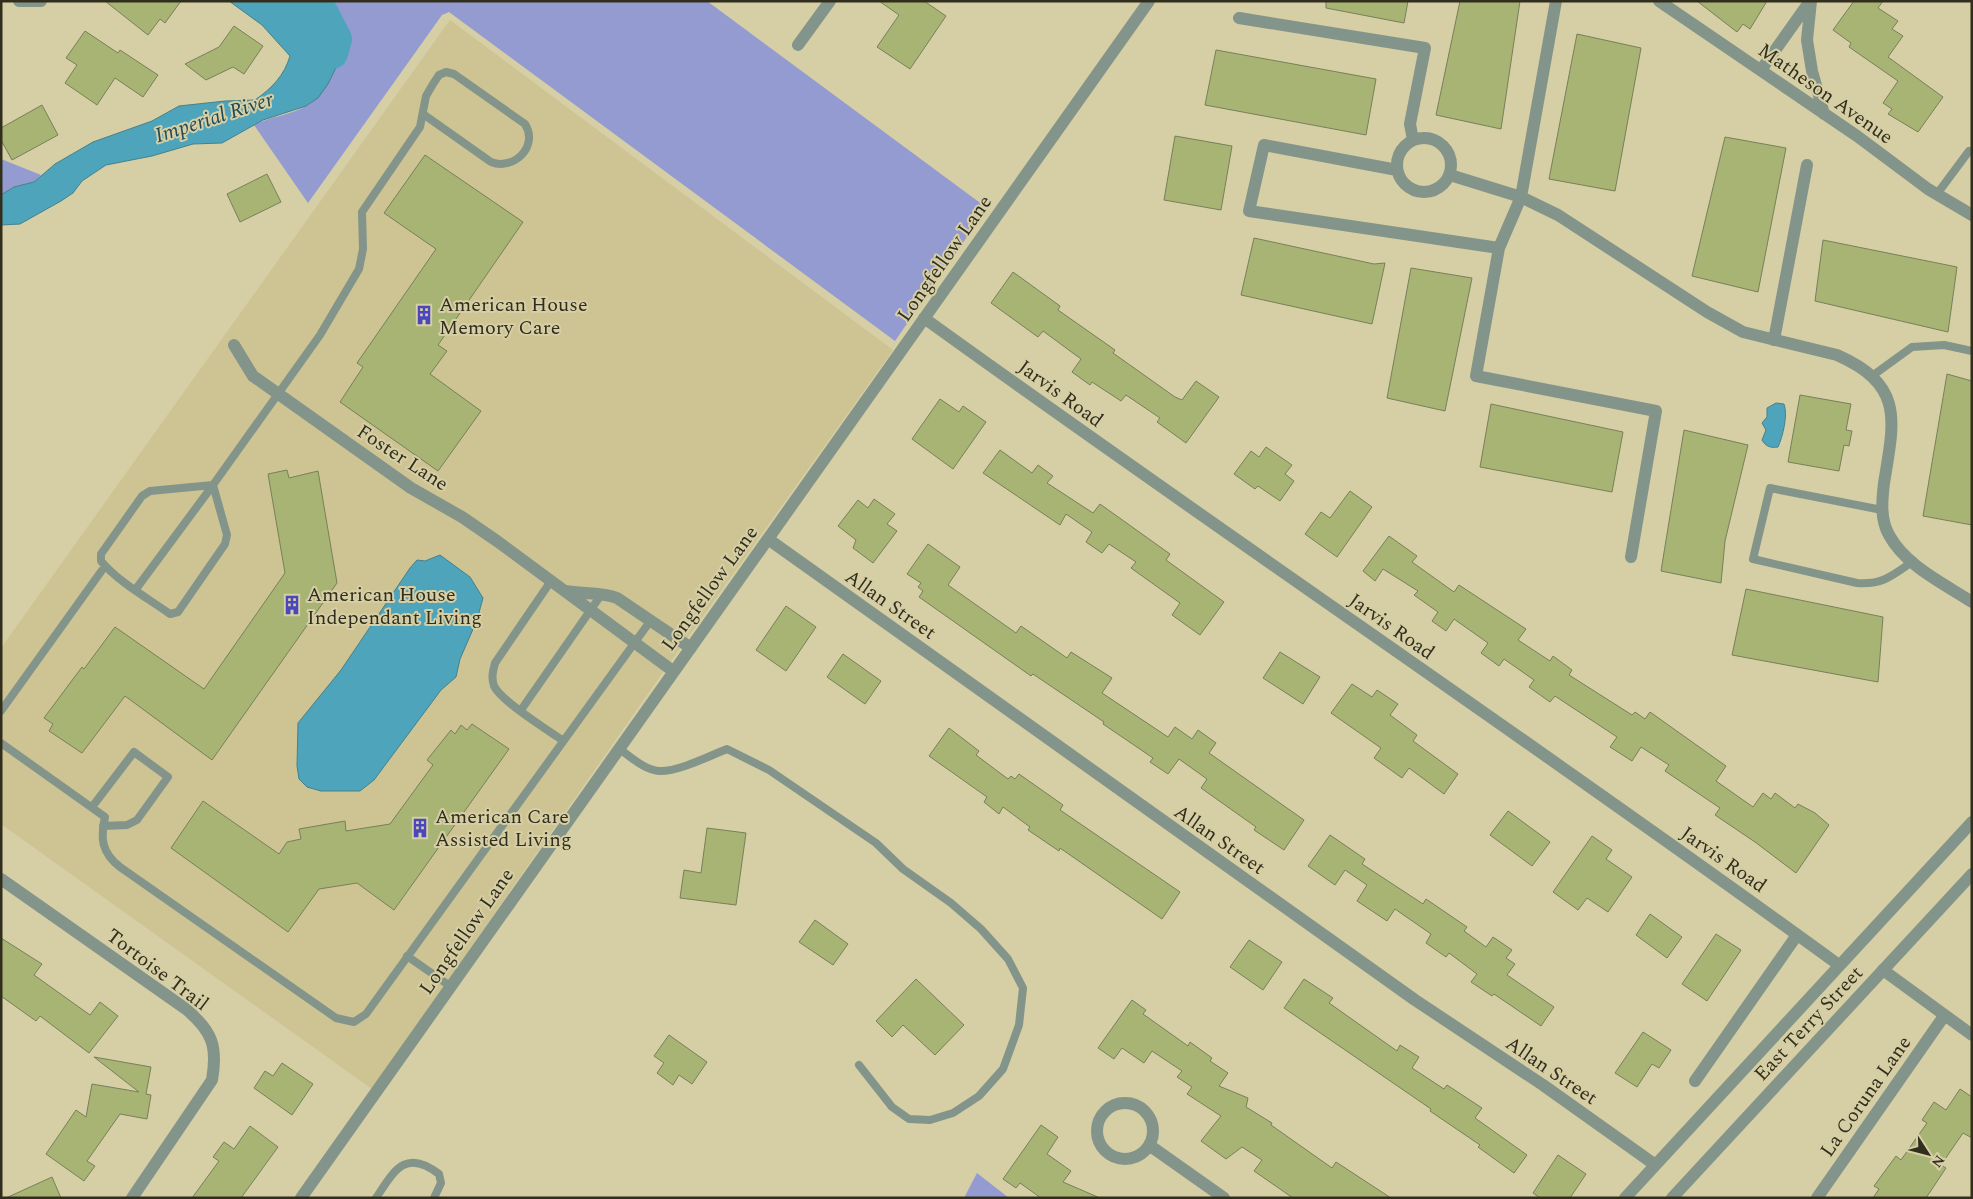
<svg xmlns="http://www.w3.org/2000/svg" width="1973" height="1199" viewBox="0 0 1973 1199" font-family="Spectral,serif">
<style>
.built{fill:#cdc393}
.green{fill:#939bd0}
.water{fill:#4ea4bb;stroke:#45818c}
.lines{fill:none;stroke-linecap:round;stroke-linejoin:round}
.river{stroke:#4ea4bb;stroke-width:32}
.building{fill:#a7b473;stroke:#78805a}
.service{stroke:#83948a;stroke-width:8}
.minor{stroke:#83948a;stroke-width:12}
.tertiary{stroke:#83948a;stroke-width:12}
.labels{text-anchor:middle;stroke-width:4;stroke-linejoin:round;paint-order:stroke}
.street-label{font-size:20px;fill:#312e1d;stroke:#d6cea4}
.poi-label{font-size:20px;fill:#312e1d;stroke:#d6cea4;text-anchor:start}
.water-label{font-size:21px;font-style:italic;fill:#224954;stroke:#d6cea4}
</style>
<rect width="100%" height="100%" fill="#d6cea4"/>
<path class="built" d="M450 20 893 350 656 682 372 1089 1 824V648Z"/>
<path class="green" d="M297 1H707L987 208 895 341 449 12 442 15 308 203 254 125C271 116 292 115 308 105 331 91 347 40 327 17 321 10 305 6 297 1Z
M1 159 41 175 34 182 14 187 1 195Z
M977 1173 1009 1198H964Z"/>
<path class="water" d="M229 1H297L314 7 327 16 334 30 340 59 328 84 318 98 306 106 263 120 222 143 193 144 152 156 106 165 82 181 73 193 61 201 20 224 1 225V195L14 187 34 182 55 164 93 142 152 121 179 106 225 101 255 100C272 88 284 76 290 56L262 25Z
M1776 403 1784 404C1788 415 1783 436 1778 447 1771 448 1766 447 1762 440L1766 430 1762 423 1767 417V408Z
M440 555 470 577 483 598 477 620 460 659 456 677 441 690 374 780 360 791H321L307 787 299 779 297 766 298 723 341 670 410 568 417 560 425 561Z"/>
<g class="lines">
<path class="river" d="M309 1 322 12 336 39 332 53"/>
</g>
<path class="building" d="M105 1H181L165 23 160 19 148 35Z
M879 1H924L946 16 910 69 877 47 899 15Z
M1326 1H1408L1404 23 1326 8Z
M1460 1H1520L1501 129 1436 115Z
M1697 1H1767L1750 29 1743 24 1737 32Z
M1854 1H1883L1878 8 1898 21 1892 29 1903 36 1888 57 1943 97 1918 132 1888 114 1892 109 1883 103 1898 81 1849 47 1851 43 1833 30Z
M234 26 263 46 244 74 233 67 206 80 185 64 219 47Z
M85 31 118 53 120 50 158 75 143 97 115 78 97 105 65 83 77 65 66 58Z
M1577 34 1641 48 1615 191 1549 179Z
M1216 50 1376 79 1366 135 1205 105Z
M42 105 58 135 12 160 1 140V128Z
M1175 136 1232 146 1221 210 1164 200Z
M1725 137 1786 148 1758 292 1692 276Z
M425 155 523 222 438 345 447 351 430 374 481 411 438 471 340 402 363 367 357 363 436 249 384 213Z
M267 174 281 202 240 222 227 194Z
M1254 238 1374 264 1385 263 1372 324 1241 295Z
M1823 240 1957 267 1948 332 1815 301Z
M1411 268 1472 278 1445 411 1387 398Z
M1013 272 1060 306 1058 310 1115 350 1113 353 1175 397 1182 400 1196 381 1219 397 1186 443 1157 422 1160 418 1126 395 1121 401 1092 382 1090 385 1072 372 1081 359 1043 331 1038 337 991 303Z
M1947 374 1972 381V525L1923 516Z
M1800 395 1851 404 1846 430 1852 431 1849 446 1844 445 1839 471 1788 462Z
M940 399 959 412 963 406 986 422 953 469 912 439Z
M1491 404 1623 432 1612 492 1480 467Z
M1684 430 1748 445 1725 541 1721 583 1661 571Z
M1266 447 1292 465 1285 474 1294 481 1280 501 1258 486 1255 489 1234 474 1251 451 1259 457Z
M1000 450 1032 473 1038 465 1053 476 1047 483 1093 513 1100 504 1170 554 1166 560 1224 602 1200 635 1172 615 1180 603 1131 568 1136 562 1109 544 1102 553 1086 542 1092 532 1066 514 1060 525 983 473Z
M287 470 289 478 318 471 337 583 212 760 125 696 82 753 49 731 53 724 44 718 82 667 84 669 115 627 204 689 285 573 268 474Z
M1350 491 1372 507 1337 557 1305 534 1321 512 1330 518Z
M874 499 895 514 887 524 897 531 873 563 853 548 856 540 838 526 858 500 868 508Z
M1389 536 1417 556 1412 562 1454 592 1459 585 1526 629 1518 640 1550 661 1553 656 1572 670 1569 675 1632 715 1635 712 1645 719 1650 712 1726 766 1716 781 1753 807 1763 793 1771 799 1775 793 1795 808 1798 804 1815 813 1829 825 1796 873 1755 842 1715 815 1720 808 1665 771 1669 765 1641 747 1632 761 1610 747 1617 737 1555 696 1550 702 1529 687 1534 680 1504 659 1499 666 1481 653 1488 643 1454 619 1446 631 1432 621 1438 612 1414 595 1418 591 1383 569 1375 581 1363 571Z
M928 544 960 567 948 585 1016 633 1021 626 1067 658 1071 652 1112 678 1102 693 1168 737 1175 727 1192 739 1198 730 1216 743 1209 753 1304 820 1284 850 1254 830 1256 827 1201 788 1207 779 1179 759 1168 774 1150 762 1153 758 1103 724 1104 722 1033 674 1031 676 919 597 923 591 918 587 921 583 907 574Z
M1746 589 1883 617 1878 682 1732 655Z
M786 606 816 627 786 671 756 650Z
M1280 652 1320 677 1303 704 1263 678Z
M843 654 881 681 865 704 827 677Z
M1352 684 1372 697 1377 690 1398 704 1390 715 1417 735 1413 741 1458 774 1444 794 1409 768 1402 778 1374 758 1381 748 1331 713Z
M472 724 509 749 394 910 357 883 319 889 288 932 171 848 203 801 279 854 287 842 301 839 299 829 345 821 346 831 390 824 433 765 427 760 451 730 455 734 461 725 467 730Z
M949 728 979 751 976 755 1008 779 1011 776 1015 779 1019 774 1063 805 1060 810 1180 892 1162 919 1060 848 1059 851 1028 830 1030 827 1003 807 999 814 984 802 987 797 929 756Z
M1508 811 1550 842 1532 866 1490 835Z
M707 828 746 833 736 905 680 898 684 870 701 873Z
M1330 835 1365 859 1362 864 1423 904 1426 899 1467 927 1464 931 1486 947 1493 937 1512 950 1506 958 1515 964 1507 975 1554 1007 1541 1026 1494 994 1492 996 1471 982 1477 974 1449 953 1446 957 1426 943 1431 934 1395 909 1387 921 1357 901 1367 885 1345 870 1335 885 1308 866Z
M1592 836 1612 850 1606 859 1632 877 1608 912 1587 898 1578 910 1553 892Z
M1650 914 1682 937 1667 958 1636 935Z
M815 920 848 944 833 965 799 942Z
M1716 934 1741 950 1707 1001 1682 984Z
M1 938 42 964 34 975 90 1015 100 1002 118 1016 89 1053 40 1016 36 1021 1 996Z
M1249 940 1282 962 1263 990 1230 967Z
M916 979 964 1025 935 1055 903 1025 892 1037 876 1021Z
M1304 979 1333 998 1329 1003 1397 1051 1400 1045 1419 1057 1412 1068 1444 1089 1447 1085 1482 1108 1475 1118 1527 1155 1514 1173 1478 1147 1480 1145 1430 1111 1431 1109 1284 1008Z
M1132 1000 1146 1010 1143 1014 1188 1046 1190 1042 1212 1058 1210 1061 1228 1073 1219 1086 1248 1098 1246 1107 1272 1123 1271 1125 1332 1168 1336 1162 1391 1198H1293L1254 1171 1262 1160 1242 1147 1226 1159 1201 1141 1221 1116 1187 1094 1192 1087 1177 1077 1182 1071 1152 1051 1144 1063 1122 1048 1114 1059 1098 1048Z
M1643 1032 1671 1050 1659 1068 1652 1064 1637 1087 1615 1073Z
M669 1035 707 1062 692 1084 679 1075 673 1085 657 1073 664 1063 654 1056Z
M94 1057 151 1067 146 1094 151 1095 147 1119 120 1114 87 1161 95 1166 84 1181 46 1154 76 1110 86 1117 92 1084 139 1092Z
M282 1063 313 1084 292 1115 254 1088 265 1071 273 1076Z
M1960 1089 1972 1097V1138L1963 1133 1941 1165 1946 1168 1926 1198H1873L1879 1189 1874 1186 1896 1156 1901 1160 1927 1123 1922 1120 1934 1102 1946 1110Z
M1041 1125 1058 1137 1047 1154 1071 1171 1063 1182 1100 1198H1041L1020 1183 1016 1188 1003 1179Z
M250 1126 278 1147 241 1198H192L219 1161 213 1157 224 1142 234 1149Z
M1558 1155 1586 1174 1570 1198H1540L1533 1193Z
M52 1177 61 1198H6Z"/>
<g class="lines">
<path class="service" d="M1937 194 1969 151
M1872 376 1912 347 1944 345 1972 351
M1882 510 1770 488 1753 559 1857 583C1882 585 1892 576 1912 562
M551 581 495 663C493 671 491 677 494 686 501 701 546 729 562 740
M136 589 213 485 150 491 142 496 101 554V561C117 581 149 599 170 614L178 612 225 544 227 535 213 485 320 335 359 269 363 249 362 212 420 127 426 96 433 84 439 75 446 72 454 74 525 124C539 146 514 171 491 162L423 114
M521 710 601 595
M1 711 105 566
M1 743 105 817C100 839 102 853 120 867L336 1018 354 1022 366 1014 651 620
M618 748C630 756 644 770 659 771 678 772 709 756 727 749L769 770 876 843 903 869 951 903 981 929 1008 959 1023 988 1019 1025 1003 1069 979 1096 953 1113 930 1120 909 1119 892 1107 859 1065
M92 807 134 752 168 777 137 820 127 825 103 826
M407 956 450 986
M376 1198C394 1171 405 1148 439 1174L441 1183 434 1198"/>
<path class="minor" d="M19 1H41
M1556 1 1521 197 1499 248 1476 376 1656 411 1631 557
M1659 1 1857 136 1928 189 1972 215
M1811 1 1807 40 1812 71 1824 114
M1239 18 1425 48 1410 124 1413 140
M798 45 830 1
M1761 70 1810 1
M1397 165a27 27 0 1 1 54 0a27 27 0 1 1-54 0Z
M1397 170 1264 145 1249 211 1499 248
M1450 175 1521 197 1558 215 1707 312 1743 332 1837 355C1905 385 1894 421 1884 483 1882 500 1880 519 1889 535 1906 566 1943 583 1972 602
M924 318C1227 537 1537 745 1839 965
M1774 340 1807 165
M234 345 253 376 411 488 462 517 497 541 673 671
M768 539 1415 1000 1543 1085 1654 1164
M565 591C582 594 602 592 617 598L691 648
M1 879 186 1009C212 1031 218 1046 212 1080L132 1198
M1883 970 1972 1035
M1695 1081 1797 935
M1097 1131a28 28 0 1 1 56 0a28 28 0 1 1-56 0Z
M1149 1145 1224 1198
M301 1198 1149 1
M1817 1198 1944 1016"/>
<path class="tertiary" d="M1625 1198 1972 822
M1672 1198 1972 874"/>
</g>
<defs>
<symbol id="building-bare" viewBox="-9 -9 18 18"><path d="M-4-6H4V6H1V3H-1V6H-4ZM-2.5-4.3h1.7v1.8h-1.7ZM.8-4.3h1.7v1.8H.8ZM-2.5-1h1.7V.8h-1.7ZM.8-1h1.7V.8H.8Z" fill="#4a47bd" stroke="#d6cea4" stroke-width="2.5" paint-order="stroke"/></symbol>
</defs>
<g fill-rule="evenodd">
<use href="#building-bare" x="410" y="301" width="28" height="28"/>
<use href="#building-bare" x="278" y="591" width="28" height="28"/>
<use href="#building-bare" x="406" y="814" width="28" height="28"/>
</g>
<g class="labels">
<g class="street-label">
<text transform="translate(1826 93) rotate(35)" y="7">Matheson Avenue</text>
<text transform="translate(944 258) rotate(-55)" y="7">Longfellow Lane</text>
<text transform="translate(1061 393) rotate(36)" y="7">Jarvis Road</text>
<text transform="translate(403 457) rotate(33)" y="7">Foster Lane</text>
<text transform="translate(709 588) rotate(-54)" y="7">Longfellow Lane</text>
<text transform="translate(891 604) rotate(35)" y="7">Allan Street</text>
<text transform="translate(1392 626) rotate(35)" y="7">Jarvis Road</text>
<text transform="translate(1220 839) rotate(35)" y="7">Allan Street</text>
<text transform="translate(1724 859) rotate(35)" y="7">Jarvis Road</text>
<text transform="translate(466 931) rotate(-55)" y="7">Longfellow Lane</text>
<text transform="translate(158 969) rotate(37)" y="7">Tortoise Trail</text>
<text transform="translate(1808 1023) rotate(-47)" y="7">East Terry Street</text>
<text transform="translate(1552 1070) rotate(34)" y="7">Allan Street</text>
<text transform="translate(1865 1096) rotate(-55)" y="7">La Coruna Lane</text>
</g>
<g class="poi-label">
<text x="439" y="311">American House<tspan x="439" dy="23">Memory Care</tspan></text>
<text x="307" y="601">American House<tspan x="307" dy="23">Independant Living</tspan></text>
<text x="435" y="823">American Care<tspan x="435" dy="23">Assisted Living</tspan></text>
</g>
<g class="water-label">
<text transform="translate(214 117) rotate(-18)" y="7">Imperial River</text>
</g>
</g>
<rect width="1973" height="1199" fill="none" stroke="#312e1d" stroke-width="5"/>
<g transform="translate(1928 1154) rotate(126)" stroke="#d6cea4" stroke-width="4" paint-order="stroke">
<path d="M0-4L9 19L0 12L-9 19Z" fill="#312e1d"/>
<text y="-8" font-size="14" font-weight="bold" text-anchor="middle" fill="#312e1d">N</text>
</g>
</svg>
